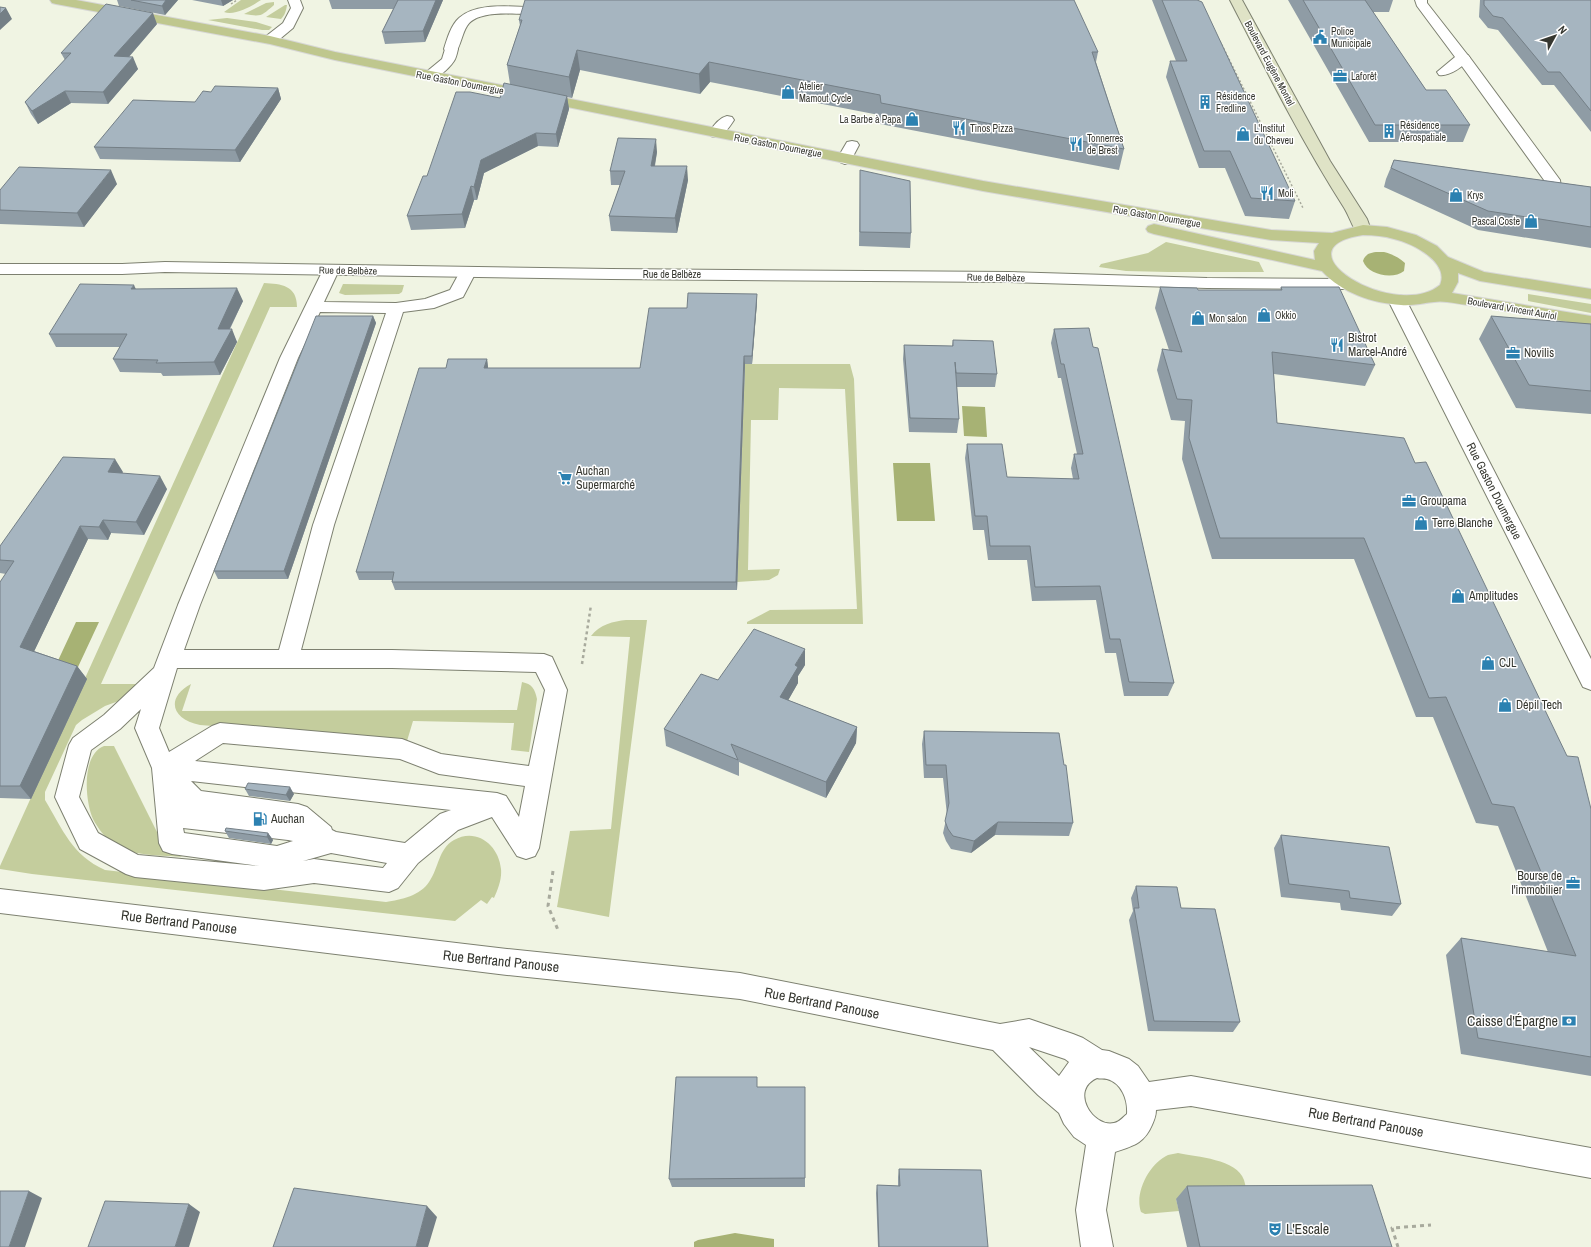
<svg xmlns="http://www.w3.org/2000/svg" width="1591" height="1247" viewBox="0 0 1591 1247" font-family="'Archivo Narrow',sans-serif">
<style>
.green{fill:#c4cd9d}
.water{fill:#a7b274}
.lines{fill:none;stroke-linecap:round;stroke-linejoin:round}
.service-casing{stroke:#7d8070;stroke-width:2}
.minor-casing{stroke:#7d8070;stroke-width:2}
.tertiary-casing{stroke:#7d8070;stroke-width:2}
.secondary-casing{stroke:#7d8070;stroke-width:2}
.primary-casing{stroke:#d7d7d6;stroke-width:2}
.path-far2{stroke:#a8aa9d;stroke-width:1.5;stroke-dasharray:2 2;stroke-linecap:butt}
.path-far1{stroke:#a8aa9d;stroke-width:2.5;stroke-dasharray:3 3;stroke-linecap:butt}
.path{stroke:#a8aa9d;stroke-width:3;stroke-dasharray:4 4;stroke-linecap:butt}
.service{fill:#fff;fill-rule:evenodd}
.minor{fill:#fff;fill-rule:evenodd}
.tertiary{fill:#fff;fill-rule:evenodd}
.secondary{fill:#dfe3c6;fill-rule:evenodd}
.primary{fill:#bfc78e;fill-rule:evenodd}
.wall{fill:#8f9ca5}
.shaded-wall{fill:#747f86}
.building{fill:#a6b5c0;stroke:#747f86}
.labels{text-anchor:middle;stroke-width:3;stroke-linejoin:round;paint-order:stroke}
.far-poi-label{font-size:10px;fill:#363730;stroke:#fff;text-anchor:start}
.far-street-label{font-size:10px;fill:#363730;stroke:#fff}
.poi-label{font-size:12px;fill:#363730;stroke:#fff;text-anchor:start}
.street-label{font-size:12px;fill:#363730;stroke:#fff}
.near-street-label{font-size:14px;fill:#363730;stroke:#fff}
.near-poi-label{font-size:14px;fill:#363730;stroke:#fff;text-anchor:end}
</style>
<rect width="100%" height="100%" fill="#f0f4e3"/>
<path class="green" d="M241 0H261C252 6 235 16 224 12Z
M274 2V5C261 16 262 17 244 14L266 3Z
M285 5H287C286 11 285 15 281 19L266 17Z
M227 18 256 22 272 27 269 30H262L208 20Z
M1166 242 1259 262 1264 272H1168L1126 271 1099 267 1101 264 1148 253Z
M264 283C281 284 297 285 297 307H270L101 684H136L127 698 105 706 82 720 76 725 45 792V800C63 830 72 855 105 870L386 902C401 900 421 895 429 882 439 868 438 849 454 840 476 827 499 845 501 869 502 879 498 889 494 898L492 897 487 904 481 900 455 921 32 874 0 869V866Z
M343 284 404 285 402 292 399 294 345 295 339 293Z
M1528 294 1591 304V313L1528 301Z
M745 364H850L854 379 863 624H747V622L770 610 857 609 845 389 779 388 778 420H751L748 570 780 569 778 575 769 580 737 582Z
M626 620H647L609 917 557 907 570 831 611 829 630 637 591 636C599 625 614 621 626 620Z
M522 682C532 684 535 689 537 699L529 752 511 750 514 723 413 721 407 741 200 725C172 720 165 698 191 684L182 711 517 710Z
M104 746H114L164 846 174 854 183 857C166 856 127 855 114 845 106 839 97 827 93 819 85 801 81 755 104 746Z
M1178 1153C1197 1157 1237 1159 1244 1180 1246 1186 1246 1192 1247 1198L1176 1199 1179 1211 1145 1214 1141 1212C1134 1192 1150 1163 1168 1155 1171 1154 1175 1154 1178 1153Z"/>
<path class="water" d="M1384 252C1392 254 1398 257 1405 263L1404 271C1393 280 1368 275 1363 261 1366 251 1376 252 1384 252Z
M962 406 985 407 987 437 964 436Z
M893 463H930L935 521H897Z
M76 622H99L78 667H55Z
M735 1233 774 1239V1247H694V1242L698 1240Z"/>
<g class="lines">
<defs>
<path id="service" d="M451 45 456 46 458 49C457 53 456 58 454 61 448 70 435 81 425 79L423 76 425 73 442 59 446 46Z
M1463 54 1468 55 1560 180 1562 196 1560 199 1554 201 1548 199 1546 196 1544 180 1456 58 1458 55Z
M727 116 732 117 734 120C728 129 722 139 711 136L709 133C713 126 719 118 727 116Z
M852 141 857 142 859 145 850 162 845 164 840 162 837 159 847 142Z
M331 265 337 266 339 270 324 302 396 303 425 299 450 290 462 268 468 267 474 268 476 272 463 297 434 308 403 312 334 525 301 650H392L544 654 552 657 567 690 539 848 535 856 526 859 517 856 492 817 458 830 418 863 398 888 389 892 314 883 264 890 135 877 126 874 80 849 55 797 69 745 73 738 104 715 154 668 178 605 280 358 323 270 325 266ZM320 312 386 313 313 525 279 650H184L200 605 298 358ZM177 668H392L536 672 545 690 529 766 441 754 402 739 220 723 212 726 169 752 159 728ZM141 709 135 728 152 768 159 843 163 851 172 854 260 866 138 855 98 833 79 797 91 750 120 729ZM223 743 400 759 439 774 525 786 519 817 506 796 497 793 195 761ZM191 781 451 810 440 814 405 843 336 832 332 830 331 827 307 807 298 804 201 791ZM183 828 288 840 293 841 277 846 184 833ZM331 853 387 863 383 868 314 859 303 861Z"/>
<path id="minor" d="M539 0H552L541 14 536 15C519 14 477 9 467 26 462 34 461 44 456 52H446L444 49C447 39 451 25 459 18 476 2 511 7 533 7Z
M1415 0H1427V3L1470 58C1464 66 1449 77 1439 75L1437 72 1455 57 1417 6Z
M165 262 611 269 1009 272 1207 278 1345 279 1351 280 1353 284 1351 288 1345 289 1207 288 1009 282 611 279 165 272 122 274H0V264H122Z
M1397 295 1403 296 1406 300 1591 659V690L1583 687 1580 681 1388 300 1391 296Z
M0 889 507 949 740 973 1000 1024 1029 1019 1073 1034 1083 1038 1102 1050 1109 1051 1129 1059 1138 1066 1149 1082 1191 1076 1591 1148V1178L1191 1106 1156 1110C1156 1116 1154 1120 1152 1125 1144 1144 1132 1146 1115 1152L1106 1210 1113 1247H1081L1076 1210 1086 1145 1074 1137 1064 1124 1059 1113 1038 1095 993 1050 740 999 507 975 0 913ZM1029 1047 1065 1059 1069 1062 1059 1076ZM1097 1078C1100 1079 1104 1078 1107 1079 1122 1083 1128 1100 1127 1114 1123 1117 1120 1122 1114 1123 1093 1128 1069 1090 1097 1078Z"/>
<path id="tertiary" d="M288 0H300L303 8 293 28 275 43H265L263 40 265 37 283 23 291 8Z"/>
<path id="secondary" d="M1230 0H1242L1330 161 1367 219 1371 230 1369 233 1363 235 1357 233C1352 226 1349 215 1343 206 1301 140 1266 70 1230 0Z"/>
<path id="primary" d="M50 0H76L270 36 335 52 983 181 1271 230 1332 233 1363 225 1387 227 1416 235 1437 246 1448 257 1484 272 1591 289V299L1480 281 1458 273V282L1452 293 1591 316V326C1550 319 1509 311 1468 305 1457 304 1444 300 1434 302 1423 303 1413 306 1401 305 1372 303 1342 293 1322 271L1154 234 1148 232 1146 229 1148 226 1154 224 1315 260 1314 251 1319 243 1271 240 983 191 335 60 270 44 56 4 52 3ZM1363 235C1374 235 1384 236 1394 239 1412 243 1450 262 1440 285 1395 322 1274 248 1363 235Z"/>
</defs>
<use href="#service" class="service-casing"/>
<use href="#minor" class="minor-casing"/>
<use href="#tertiary" class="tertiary-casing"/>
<use href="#secondary" class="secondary-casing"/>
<use href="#primary" class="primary-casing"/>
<path class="path-far2" d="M231 4 237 0
M1220 41 1303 208"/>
<path class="path-far1" d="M582 664 591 605"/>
<path class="path" d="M553 871 548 906 558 930
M1398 1247 1392 1228 1431 1225"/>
<use href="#service" class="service"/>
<use href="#minor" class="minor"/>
<use href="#tertiary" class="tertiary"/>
<use href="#secondary" class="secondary"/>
<use href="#primary" class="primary"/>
</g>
<path class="wall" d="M117 0H178L165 15 119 6Z
M192 0H233L223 6Z
M329 0H443L425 42 385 44 382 32 393 9H332Z
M1152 0H1162L1295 201 1289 219 1245 216 1225 168H1199L1166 77 1170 61H1176Z
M1288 0H1393L1389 12H1373L1426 90 1470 125 1463 142H1369Z
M1480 0H1591V132L1554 85H1542L1498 30 1488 28 1479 17Z
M519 20 1098 52 1096 62 1124 149 1119 170 880 124 879 115 710 82 700 94 580 70 572 98 567 97 569 109 558 147 538 146 484 173 477 200H474L465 228 411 230 407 216 427 176 500 98 510 84 507 65 520 26Z
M157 24 129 57 138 69 108 104 71 103 38 124 31 114 25 102 65 60 61 53Z
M278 88 281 99 240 162 100 159 94 147 195 102 211 92Z
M657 152 655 166 688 180 677 233 611 231 609 216 620 185H611L610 171Z
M1394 160 1591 187V248L1478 230 1384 187 1386 179Z
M860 170 911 233 910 248 859 246Z
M117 184 84 227 0 224V190Z
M1160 287 1198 290H1280L1281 287 1375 365 1365 386 1274 374 1277 423 1415 463 1591 809V1076L1461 1054 1446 955 1461 938 1548 952 1498 826 1476 823 1433 717H1416L1354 559H1212L1182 459 1185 421 1171 420 1157 370 1162 349 1169 350 1155 308Z
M136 289 243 301 230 329 237 342 220 375 163 376 161 373 120 372 113 359 120 347H56L49 334Z
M757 302 752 364H745L737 590H395L392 582V580H359L356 572 446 368 487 359 488 368H640L687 308Z
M373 316 376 323 288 579H218L214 571Z
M1491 316 1591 324V414L1516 408 1479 339Z
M1054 329 1093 347 1174 683 1168 696H1124L1116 653H1105L1096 600 1032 601 1027 560H988L984 530H973L965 458 967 444 1007 477 1073 479 1071 468 1074 454H1077L1061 378H1058L1051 343Z
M953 340 997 374 995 387H957L959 419 957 433 909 432 903 359 904 345 952 346Z
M123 472 122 473 167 489 144 535 111 533 108 540 88 539 34 651 77 666 87 679 31 799 0 798V582L6 574 0 573V546Z
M805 665 798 676V683L788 700 857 727 856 743 826 798 739 762V776L666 746 664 729 718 680Z
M924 731 1064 765 1073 823 1069 836 995 835 971 853 951 849 946 841 943 833 947 815 943 778H924L922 744Z
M245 789 294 794 290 801 249 796Z
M225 831 268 833 273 840 271 844 229 838Z
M1281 835 1401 904 1392 916 1341 910 1340 903 1281 897 1274 848Z
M1136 886 1181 908 1240 1022 1233 1032 1148 1031 1129 920 1133 911 1131 898Z
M758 1087 805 1178V1187H672L669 1179Z
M899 1169 988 1247H878L876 1193 877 1185 898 1186V1177Z
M1187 1186 1392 1247H1187L1176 1199Z"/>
<path class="shaded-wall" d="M166 0H178L165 15 162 6Z
M221 0H233L223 6Z
M436 0H443L425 42 423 31Z
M6 8 12 19 0 30V14Z
M153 13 157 24 119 68 114 56Z
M577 50 580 70 572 98 569 77Z
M133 57 138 69 108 104 103 92Z
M709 62 710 82 700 94 699 74Z
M278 88 281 99 240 162 235 150Z
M65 91 71 103 38 124 32 111Z
M567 96 569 109 558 147 556 134Z
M536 133 538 146 484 173 477 200 474 187 481 160Z
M656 139 657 152 652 180 651 166Z
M687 166 688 180 677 233 675 218Z
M111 170 117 184 84 227 77 213Z
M471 186 474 200 465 228 462 214Z
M134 285 140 298 131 289Z
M237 288 243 301 223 342 218 329Z
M757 294V302L752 364V356Z
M373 316 376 323 288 579 284 571Z
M232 329 237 342 220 375 214 362Z
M744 356 745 364 737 590 736 582Z
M487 359 488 367 486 376 484 368Z
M115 459 123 472 116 486 108 472Z
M160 476 167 489 144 535 136 522Z
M103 520 111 533 108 540 99 527Z
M80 526 88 539 30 660 20 647Z
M805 649V665L798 676V683L781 713 780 697 795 665Z
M77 666 87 679 31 799 20 786Z
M857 727 856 743 826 798V782Z
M290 787 294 794 290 801 286 795Z
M998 822 995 835 971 853 974 841Z
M268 833 273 840 271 844 267 837Z
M29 1191 42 1198 25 1247H9Z
M189 1204 200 1212 189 1247H175Z
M427 1206 437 1217 428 1247H416Z"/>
<path class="building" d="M131 0H166L162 6Z
M398 0H436L423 31 382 32Z
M525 0H1074L1098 52H1092L1124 149 881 103 880 95 709 62 699 74 577 50 569 77 507 65 522 20H519Z
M1162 0H1197L1202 2 1295 201 1251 198 1230 151H1204L1170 61H1187Z
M1303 0H1365L1426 90H1446L1470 125H1375Z
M1484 0H1591V111L1560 72H1548L1503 18 1493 16 1484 5Z
M106 4 153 13 114 56 133 57 103 92 65 91 32 111 25 102 71 53H61Z
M0 7 6 8 0 14Z
M504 83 567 96 556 134 536 133 481 160 474 187 471 186 462 214 407 216 423 176H427L456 92H470L500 98Z
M215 86 278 88 235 150 94 147 133 100 195 102 203 91 211 92Z
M618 138 656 139 651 166H687L675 218 609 216 625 171H610Z
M1394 160 1591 187V227L1488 211 1391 168Z
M19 167 111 170 77 213 0 210V190Z
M860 170 910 181 911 233 860 232Z
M80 284 134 285 131 289 237 288 218 329H232L214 362 156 363 158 360 113 359 127 334H49Z
M1160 287 1197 288 1198 290H1282L1281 287H1339L1375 365 1272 352 1277 423 1404 438 1415 463 1426 462 1567 756 1578 757 1591 809V1057L1478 1038 1461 938 1576 956 1514 807 1492 804 1446 697 1429 698 1364 538H1220L1189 438 1192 400 1177 399 1162 349 1182 352Z
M688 293 757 294 752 356H744L736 582H392L394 572H356L419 368H446L448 359H487L484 368H640L649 308H687Z
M316 316H373L284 571H214Z
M1491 316 1591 324V391L1529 385Z
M1089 328 1093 347 1098 348 1174 683 1129 682 1120 639H1110L1100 586 1035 587 1030 546H990L987 516H975L967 444H1002L1007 477 1079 479 1074 454H1083L1064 364H1061L1054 329Z
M953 340 993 341 997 374 956 373 955 362 959 419 910 418 904 345 953 346Z
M63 457 115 459 108 472 160 476 136 522 103 520 99 527 80 526 20 647 77 666 20 786H0V582L14 561 0 560V546Z
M754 629 805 649 795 665 798 667 780 697 857 727 826 782 731 744 738 760 664 729 701 674 718 680Z
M924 731 1059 733 1064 765H1066L1073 823 998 822 974 841 953 836 948 829 945 821 949 803 946 765H926Z
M248 783 290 787 286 795 245 789Z
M226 828 268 833 267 837 225 831Z
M1281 835 1389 847 1401 904 1350 898 1349 891 1289 884Z
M1136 886 1177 887 1181 908 1215 909 1240 1022 1154 1021 1134 908H1139Z
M676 1077H757V1087H805V1178L669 1179Z
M899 1169 981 1170 988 1247H879L877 1185 900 1186Z
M1372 1185 1392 1247H1200L1187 1186Z
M294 1188 427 1206 416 1247H273Z
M0 1191H29L9 1247H0Z
M105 1201 189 1204 175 1247H88Z"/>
<defs>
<symbol id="civic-bare" viewBox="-9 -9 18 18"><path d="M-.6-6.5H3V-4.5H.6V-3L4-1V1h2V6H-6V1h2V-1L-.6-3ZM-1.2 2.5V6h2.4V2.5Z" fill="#2c81b1" stroke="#fff" stroke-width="2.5" paint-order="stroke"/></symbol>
<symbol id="office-bare" viewBox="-9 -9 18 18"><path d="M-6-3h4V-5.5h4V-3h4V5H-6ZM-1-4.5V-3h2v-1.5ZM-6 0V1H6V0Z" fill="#2c81b1" stroke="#fff" stroke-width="2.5" paint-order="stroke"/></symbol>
<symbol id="shop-bare" viewBox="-9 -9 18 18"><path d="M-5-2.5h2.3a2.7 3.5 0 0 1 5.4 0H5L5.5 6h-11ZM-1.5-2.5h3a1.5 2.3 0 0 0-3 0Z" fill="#2c81b1" stroke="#fff" stroke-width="2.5" paint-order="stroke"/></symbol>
<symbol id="building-bare" viewBox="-9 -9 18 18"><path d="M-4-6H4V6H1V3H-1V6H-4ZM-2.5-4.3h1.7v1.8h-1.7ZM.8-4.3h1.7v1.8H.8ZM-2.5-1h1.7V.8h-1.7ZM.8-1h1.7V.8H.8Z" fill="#2c81b1" stroke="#fff" stroke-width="2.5" paint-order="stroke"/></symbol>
<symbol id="restaurant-bare" viewBox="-9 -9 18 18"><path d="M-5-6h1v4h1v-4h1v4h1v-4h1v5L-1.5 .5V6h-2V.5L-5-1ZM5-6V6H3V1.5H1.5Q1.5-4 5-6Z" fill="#2c81b1" stroke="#fff" stroke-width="2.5" paint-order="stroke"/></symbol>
<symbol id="supermarket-bare" viewBox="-9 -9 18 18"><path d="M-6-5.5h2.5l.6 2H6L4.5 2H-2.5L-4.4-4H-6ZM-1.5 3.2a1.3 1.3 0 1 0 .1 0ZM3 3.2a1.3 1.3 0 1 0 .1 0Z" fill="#2c81b1" stroke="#fff" stroke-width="2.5" paint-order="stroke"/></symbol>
<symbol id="fuel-bare" viewBox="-9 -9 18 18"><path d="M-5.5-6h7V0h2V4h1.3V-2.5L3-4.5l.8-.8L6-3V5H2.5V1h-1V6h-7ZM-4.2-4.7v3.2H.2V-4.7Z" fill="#2c81b1" stroke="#fff" stroke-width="2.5" paint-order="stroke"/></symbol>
<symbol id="bank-bare" viewBox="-9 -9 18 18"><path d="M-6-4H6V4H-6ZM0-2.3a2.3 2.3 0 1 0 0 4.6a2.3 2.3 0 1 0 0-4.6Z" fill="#2c81b1" stroke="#fff" stroke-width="2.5" paint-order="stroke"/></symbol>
<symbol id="theatre-bare" viewBox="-9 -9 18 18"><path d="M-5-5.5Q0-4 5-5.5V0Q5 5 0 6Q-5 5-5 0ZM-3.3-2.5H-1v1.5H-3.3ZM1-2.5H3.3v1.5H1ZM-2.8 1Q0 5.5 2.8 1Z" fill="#2c81b1" stroke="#fff" stroke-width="2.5" paint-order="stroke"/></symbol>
</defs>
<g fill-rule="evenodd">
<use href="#civic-bare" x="1310" y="27" width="20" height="20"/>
<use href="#office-bare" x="1330" y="66" width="20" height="20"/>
<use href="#shop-bare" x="778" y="82" width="20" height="20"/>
<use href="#building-bare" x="1195" y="92" width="20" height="20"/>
<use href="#shop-bare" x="902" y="109" width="20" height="20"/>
<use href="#restaurant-bare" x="949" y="118" width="20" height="20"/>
<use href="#building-bare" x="1379" y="121" width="20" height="20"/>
<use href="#shop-bare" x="1233" y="124" width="20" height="20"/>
<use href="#restaurant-bare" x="1066" y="134" width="20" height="20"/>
<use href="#restaurant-bare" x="1257" y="183" width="20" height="20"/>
<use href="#shop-bare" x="1446" y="185" width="20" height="20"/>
<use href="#shop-bare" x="1521" y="211" width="20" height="20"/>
<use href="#shop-bare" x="1254" y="305" width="20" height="20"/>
<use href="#shop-bare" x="1188" y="308" width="20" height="20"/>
<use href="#restaurant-bare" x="1327" y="335" width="20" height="20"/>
<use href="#office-bare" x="1503" y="343" width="20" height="20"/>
<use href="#supermarket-bare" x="555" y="468" width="20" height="20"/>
<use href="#office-bare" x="1399" y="491" width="20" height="20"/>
<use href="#shop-bare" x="1411" y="513" width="20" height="20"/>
<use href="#shop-bare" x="1448" y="586" width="20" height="20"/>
<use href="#shop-bare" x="1478" y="653" width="20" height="20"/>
<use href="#shop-bare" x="1495" y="695" width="20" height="20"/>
<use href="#fuel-bare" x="250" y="809" width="20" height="20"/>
<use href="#office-bare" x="1563" y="873" width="20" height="20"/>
<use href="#bank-bare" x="1559" y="1011" width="20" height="20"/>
<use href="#theatre-bare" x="1265" y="1219" width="20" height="20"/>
</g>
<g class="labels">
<g class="far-poi-label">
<text x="1331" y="35">Police<tspan x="1331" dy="12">Municipale</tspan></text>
<text x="1351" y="80">Laforêt</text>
<text x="799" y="90">Atelier<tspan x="799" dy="12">Mamout Cycle</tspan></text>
<text x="1216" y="100">Résidence<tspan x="1216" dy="12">Fredline</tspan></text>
<text x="901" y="123" text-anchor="end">La Barbe à Papa</text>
<text x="1400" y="129">Résidence<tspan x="1400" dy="12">Aérospatiale</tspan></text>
<text x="970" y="132">Tinos Pizza</text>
<text x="1254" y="132">L'Institut<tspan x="1254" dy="12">du Cheveu</tspan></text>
<text x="1087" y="142">Tonnerres<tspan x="1087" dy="12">de Brest</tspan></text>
<text x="1278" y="197">Moli</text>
<text x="1467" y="199">Krys</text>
<text x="1520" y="225" text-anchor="end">Pascal Coste</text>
<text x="1275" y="319">Okkio</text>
<text x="1209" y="322">Mon salon</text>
</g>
<g class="far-street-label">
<text transform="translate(1270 63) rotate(62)" y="4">Boulevard Eugène Montel</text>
<text transform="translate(460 82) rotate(11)" y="4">Rue Gaston Doumergue</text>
<text transform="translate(778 145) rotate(11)" y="4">Rue Gaston Doumergue</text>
<text transform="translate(1157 216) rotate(10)" y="4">Rue Gaston Doumergue</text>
<text transform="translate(348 270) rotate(1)" y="4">Rue de Belbèze</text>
<text x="672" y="278">Rue de Belbèze</text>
<text transform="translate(996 277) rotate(1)" y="4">Rue de Belbèze</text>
<text transform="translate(1512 308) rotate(10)" y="4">Boulevard Vincent Auriol</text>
</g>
<g class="poi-label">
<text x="1348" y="342">Bistrot<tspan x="1348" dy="14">Marcel-André</tspan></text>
<text x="1524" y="357">Novilis</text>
<text x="576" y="475">Auchan<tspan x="576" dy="14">Supermarché</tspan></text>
<text x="1420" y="505">Groupama</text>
<text x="1432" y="527">Terre Blanche</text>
<text x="1469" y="600">Amplitudes</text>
<text x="1499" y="667">CJL</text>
<text x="1516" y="709">Dépil Tech</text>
<text x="271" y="823">Auchan</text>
<text x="1562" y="880" text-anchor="end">Bourse de<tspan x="1562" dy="14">l'immobilier</tspan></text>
</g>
<g class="street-label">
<text transform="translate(1494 491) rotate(63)" y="4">Rue Gaston Doumergue</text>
</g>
<g class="near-street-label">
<text transform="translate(179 922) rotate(7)" y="5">Rue Bertrand Panouse</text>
<text transform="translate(501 961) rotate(6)" y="5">Rue Bertrand Panouse</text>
<text transform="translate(822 1003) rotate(11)" y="5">Rue Bertrand Panouse</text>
<text transform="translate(1366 1122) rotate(10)" y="5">Rue Bertrand Panouse</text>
</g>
<g class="near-poi-label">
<text x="1558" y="1026">Caisse d'Épargne</text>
<text x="1286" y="1234" text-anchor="start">L'Escale</text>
</g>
</g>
<g transform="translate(1555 36) rotate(50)" stroke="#ffffff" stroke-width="3" paint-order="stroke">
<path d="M0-3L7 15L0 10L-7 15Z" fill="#363730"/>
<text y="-6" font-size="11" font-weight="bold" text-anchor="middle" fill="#363730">N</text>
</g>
</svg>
